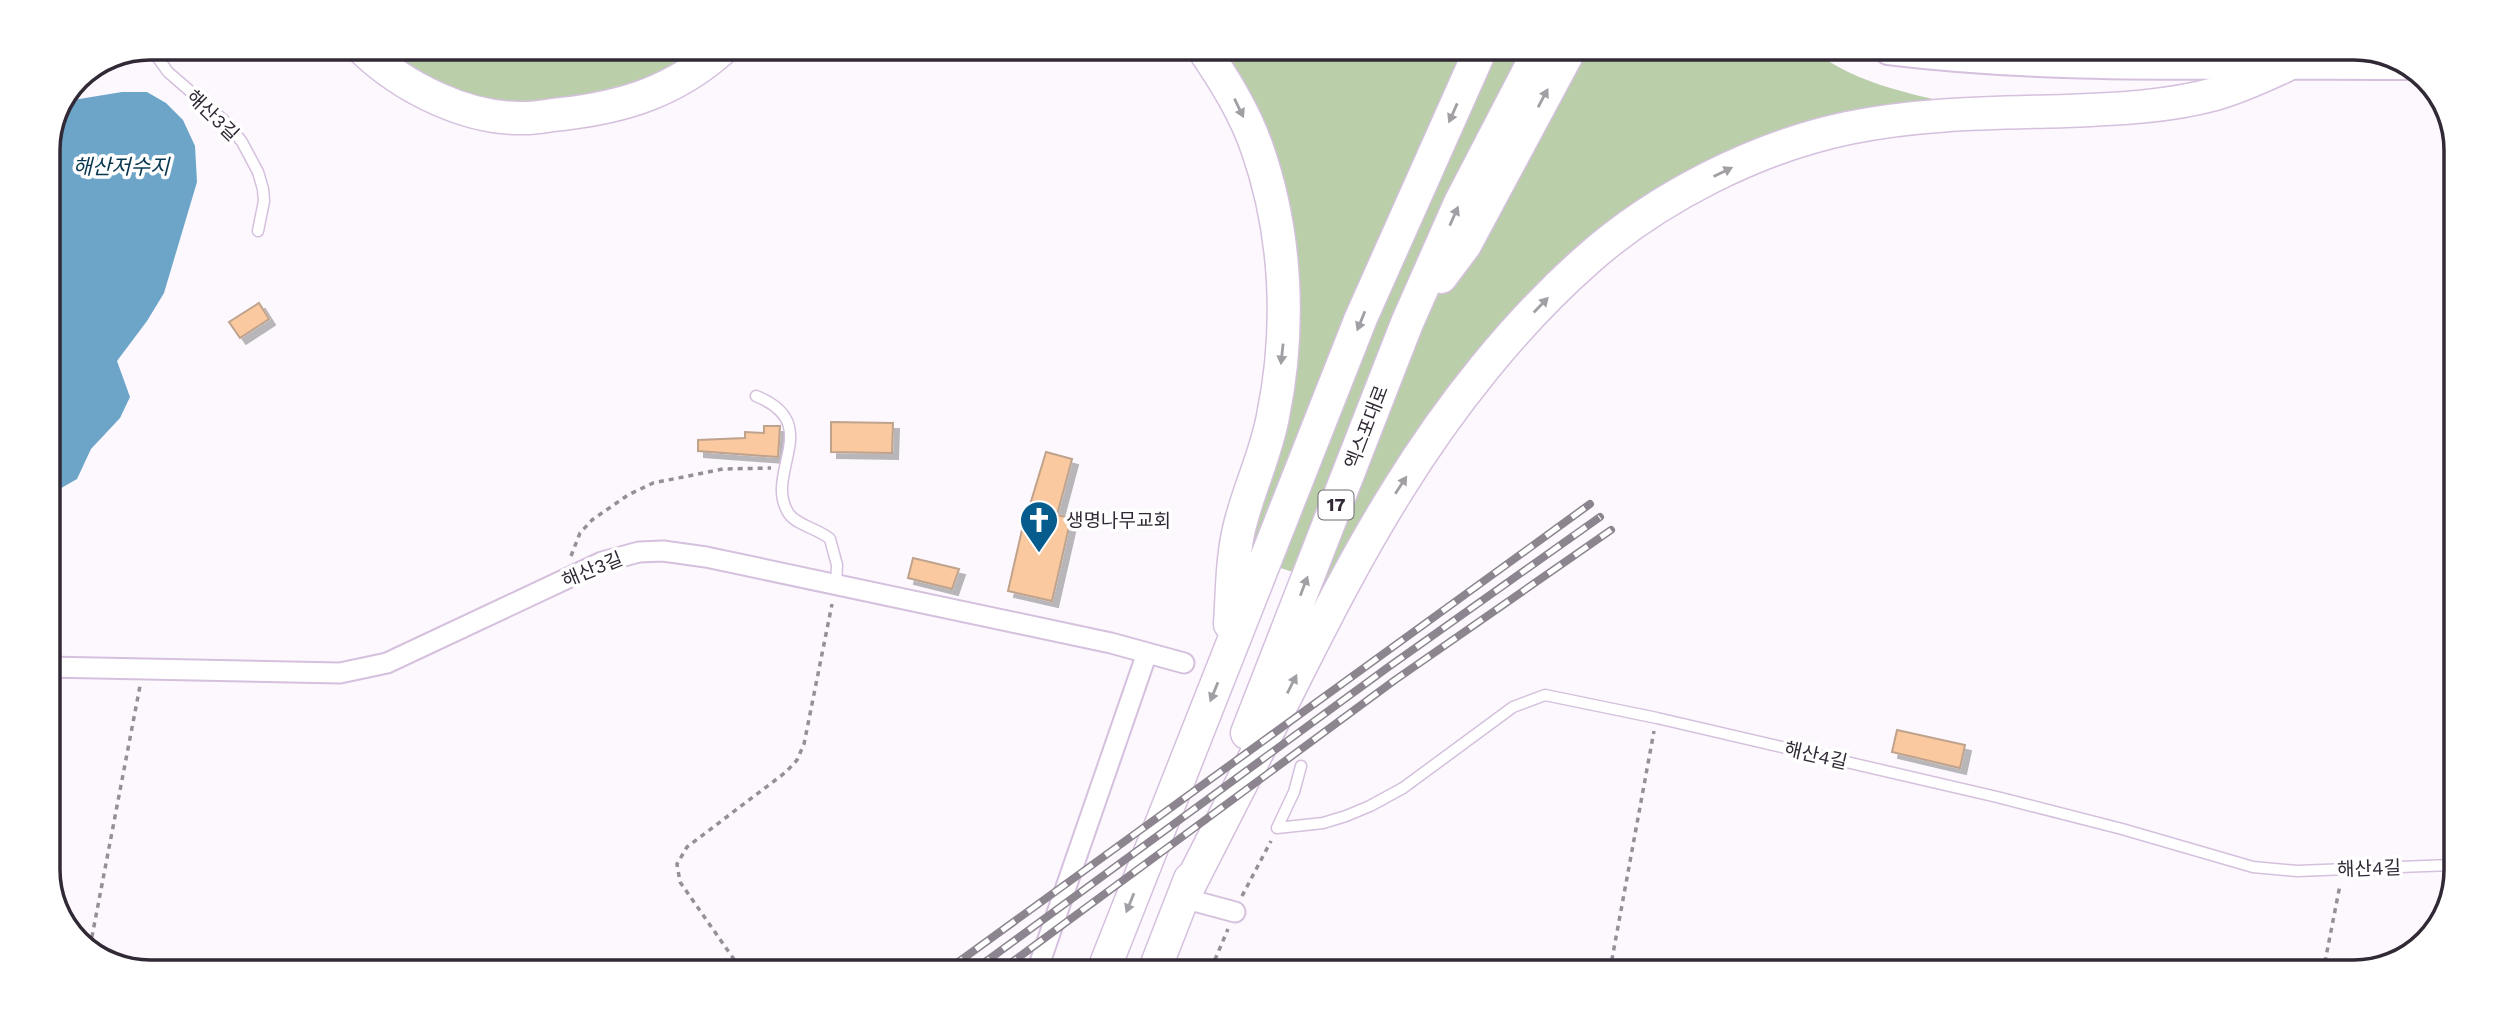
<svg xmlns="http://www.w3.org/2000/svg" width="2504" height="1019" viewBox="0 0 2504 1019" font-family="'Work Sans','Noto Sans KR',sans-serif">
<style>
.green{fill:#b9cea9}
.water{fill:#6da5c9}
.building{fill:#fbc9a0;stroke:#bfa38d;stroke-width:2;filter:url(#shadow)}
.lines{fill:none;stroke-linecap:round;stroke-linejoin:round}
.service-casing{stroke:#d5c0dd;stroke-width:13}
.minor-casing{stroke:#d5c0dd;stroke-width:23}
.tertiary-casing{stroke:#d5c0dd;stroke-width:28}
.trunk-casing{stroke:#d5c0dd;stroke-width:35}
.path{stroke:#958f98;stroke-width:3.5;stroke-dasharray:5 5;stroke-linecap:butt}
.service{stroke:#fff;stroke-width:10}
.minor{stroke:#fff;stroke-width:19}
.tertiary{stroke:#fff;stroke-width:24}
.trunk{stroke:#fff;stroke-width:32}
.rail-casing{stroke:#8c858f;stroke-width:8}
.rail{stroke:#fff;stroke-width:5;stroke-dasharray:16;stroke-linecap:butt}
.oneway{fill:#a29fa4}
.labels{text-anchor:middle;stroke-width:7;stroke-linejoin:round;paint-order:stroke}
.shield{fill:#fff;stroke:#6f6972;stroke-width:2}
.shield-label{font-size:18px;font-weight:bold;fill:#312935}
.street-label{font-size:19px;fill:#312935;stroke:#fff}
.poi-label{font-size:19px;fill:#312935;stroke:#fff;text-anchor:start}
.water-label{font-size:21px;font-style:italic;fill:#073750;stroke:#fff}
.rim{fill:none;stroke:#312935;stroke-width:3.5}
</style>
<defs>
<filter id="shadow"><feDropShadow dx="6" dy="6" stdDeviation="0" flood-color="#0004"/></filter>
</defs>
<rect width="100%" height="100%" fill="#fcf8fe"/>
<path class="green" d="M362 48 722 49 676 82 497 116Z
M1204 50 1814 51C1850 79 1894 90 1937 100V107L1781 147 1561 285 1341 587 1236 554 1269 437 1277 231Z"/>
<path class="water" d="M122 92H147L166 103 183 120 195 146 197 182 164 293 147 321 117 361 130 397 120 418 91 449 77 479 56 491 47 500V143L67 101Z"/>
<path class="building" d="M259 303 269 319 240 338 229 322Z
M831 422 893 423 892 453 831 452Z
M764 426H780L778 457 698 451V440L745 438V432L764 433Z
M1046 452 1072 459 1057 515 1071 518 1052 601 1008 591 1027 508H1029Z
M913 558 959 569 952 589 908 578Z
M1897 730 1965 745 1960 768 1892 752Z"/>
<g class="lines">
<defs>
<path id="service" d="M150 47 168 72 228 124 242 142 258 172 263 189 264 201 258 231
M756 396C826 424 762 474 789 514 798 526 819 529 830 539L837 565 836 585
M1301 766 1294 792 1277 828 1323 823 1346 816 1370 806 1403 788 1513 707 1545 695 1657 718 1997 797 2122 829 2253 867 2297 871 2451 865"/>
<path id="minor" d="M47 667 340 673 387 663 602 562 639 552 663 551 706 557 1111 643 1184 663
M1183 898 1235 912
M1038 968 1147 653"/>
<path id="tertiary" d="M1888 52C2060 73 2234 65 2407 67"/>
<path id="trunk" d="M362 48C402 87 467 120 525 118 537 118 550 115 562 114 624 107 675 91 722 49
M1204 50C1225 81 1245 113 1257 148 1287 233 1291 329 1273 416 1266 455 1248 490 1239 529 1232 559 1232 593 1230 624
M1441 277 1465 245 1569 51
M1247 733 1407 323 1460 203 1539 51
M1183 898C1218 828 1254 759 1289 690 1323 622 1357 555 1397 491 1448 408 1515 323 1588 259 1658 197 1757 147 1848 128 1920 113 1993 113 2066 111 2116 109 2167 107 2215 94 2240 87 2263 76 2285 66
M1104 969 1361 318 1480 51
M1155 969 1190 879"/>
</defs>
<use href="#service" class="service-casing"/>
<use href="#minor" class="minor-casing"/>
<use href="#tertiary" class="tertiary-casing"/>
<use href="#trunk" class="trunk-casing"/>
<path class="path" d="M571 556 580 533 592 520 628 495 653 483 723 469 771 468
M1242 896 1271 841
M90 947 140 686
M740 968 680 882 677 864 687 847 786 772 797 760 804 744 832 604
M1211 969 1228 929
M1610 970 1654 731
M2323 972 2340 885"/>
<use href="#service" class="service"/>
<use href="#minor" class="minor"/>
<use href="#tertiary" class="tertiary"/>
<use href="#trunk" class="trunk"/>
<defs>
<path id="rail" d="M950 968 1590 504
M977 968 1387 668 1600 517
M1004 968 1395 680 1611 530"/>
</defs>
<use href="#rail" class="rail-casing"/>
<use href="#rail" class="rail"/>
</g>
<defs><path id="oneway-solid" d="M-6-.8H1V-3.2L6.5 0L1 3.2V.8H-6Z" transform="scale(1.75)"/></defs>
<g class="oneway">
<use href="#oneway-solid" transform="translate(1543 98) rotate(-62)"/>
<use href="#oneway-solid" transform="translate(1239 108) rotate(64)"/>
<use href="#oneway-solid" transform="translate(1453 113) rotate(114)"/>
<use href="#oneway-solid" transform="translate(1723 172) rotate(-26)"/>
<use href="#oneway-solid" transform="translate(1454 216) rotate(-66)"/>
<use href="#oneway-solid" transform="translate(1541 305) rotate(-46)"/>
<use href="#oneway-solid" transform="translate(1361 321) rotate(112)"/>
<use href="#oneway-solid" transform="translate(1282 354) rotate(96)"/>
<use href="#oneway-solid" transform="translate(1401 485) rotate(-57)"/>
<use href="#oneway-solid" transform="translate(1304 586) rotate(-69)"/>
<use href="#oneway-solid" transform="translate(1292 684) rotate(-63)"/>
<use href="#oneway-solid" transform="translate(1214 692) rotate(112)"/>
<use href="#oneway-solid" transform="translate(1130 903) rotate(112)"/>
</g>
<defs>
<symbol id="church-pin" viewBox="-11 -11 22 30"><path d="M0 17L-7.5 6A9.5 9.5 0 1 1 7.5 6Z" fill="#075c8e" stroke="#fff"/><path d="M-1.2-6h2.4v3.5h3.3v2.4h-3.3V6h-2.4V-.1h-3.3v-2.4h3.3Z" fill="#fff"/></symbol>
</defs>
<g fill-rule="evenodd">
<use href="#church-pin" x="1017" y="498" width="44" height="60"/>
</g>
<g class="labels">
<rect class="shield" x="1318.5" y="490.5" width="35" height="29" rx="5"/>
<g class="shield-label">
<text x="1336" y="511">17</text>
</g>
<g class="street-label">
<text transform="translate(213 115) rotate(44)" y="7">해산3길</text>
<text transform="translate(1366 427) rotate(-69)" y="7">엑스포대로</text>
<text transform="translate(592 569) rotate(-22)" y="7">해산3길</text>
<text transform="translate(1816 755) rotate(13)" y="7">해산4길</text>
<text transform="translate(2369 868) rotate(-2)" y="7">해산4길</text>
</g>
<g class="poi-label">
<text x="1066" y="527">생명나무교회</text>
</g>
<g class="water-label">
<text x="121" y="174">해산저수지</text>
</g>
</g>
<path d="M0 0H2504V1019H0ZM150 60H2354A90 90 0 0 1 2444 150V870A90 90 0 0 1 2354 960H150A90 90 0 0 1 60 870V150A90 90 0 0 1 150 60Z" fill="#fff" fill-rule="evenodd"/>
<path class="rim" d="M150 60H2354A90 90 0 0 1 2444 150V870A90 90 0 0 1 2354 960H150A90 90 0 0 1 60 870V150A90 90 0 0 1 150 60Z"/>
</svg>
